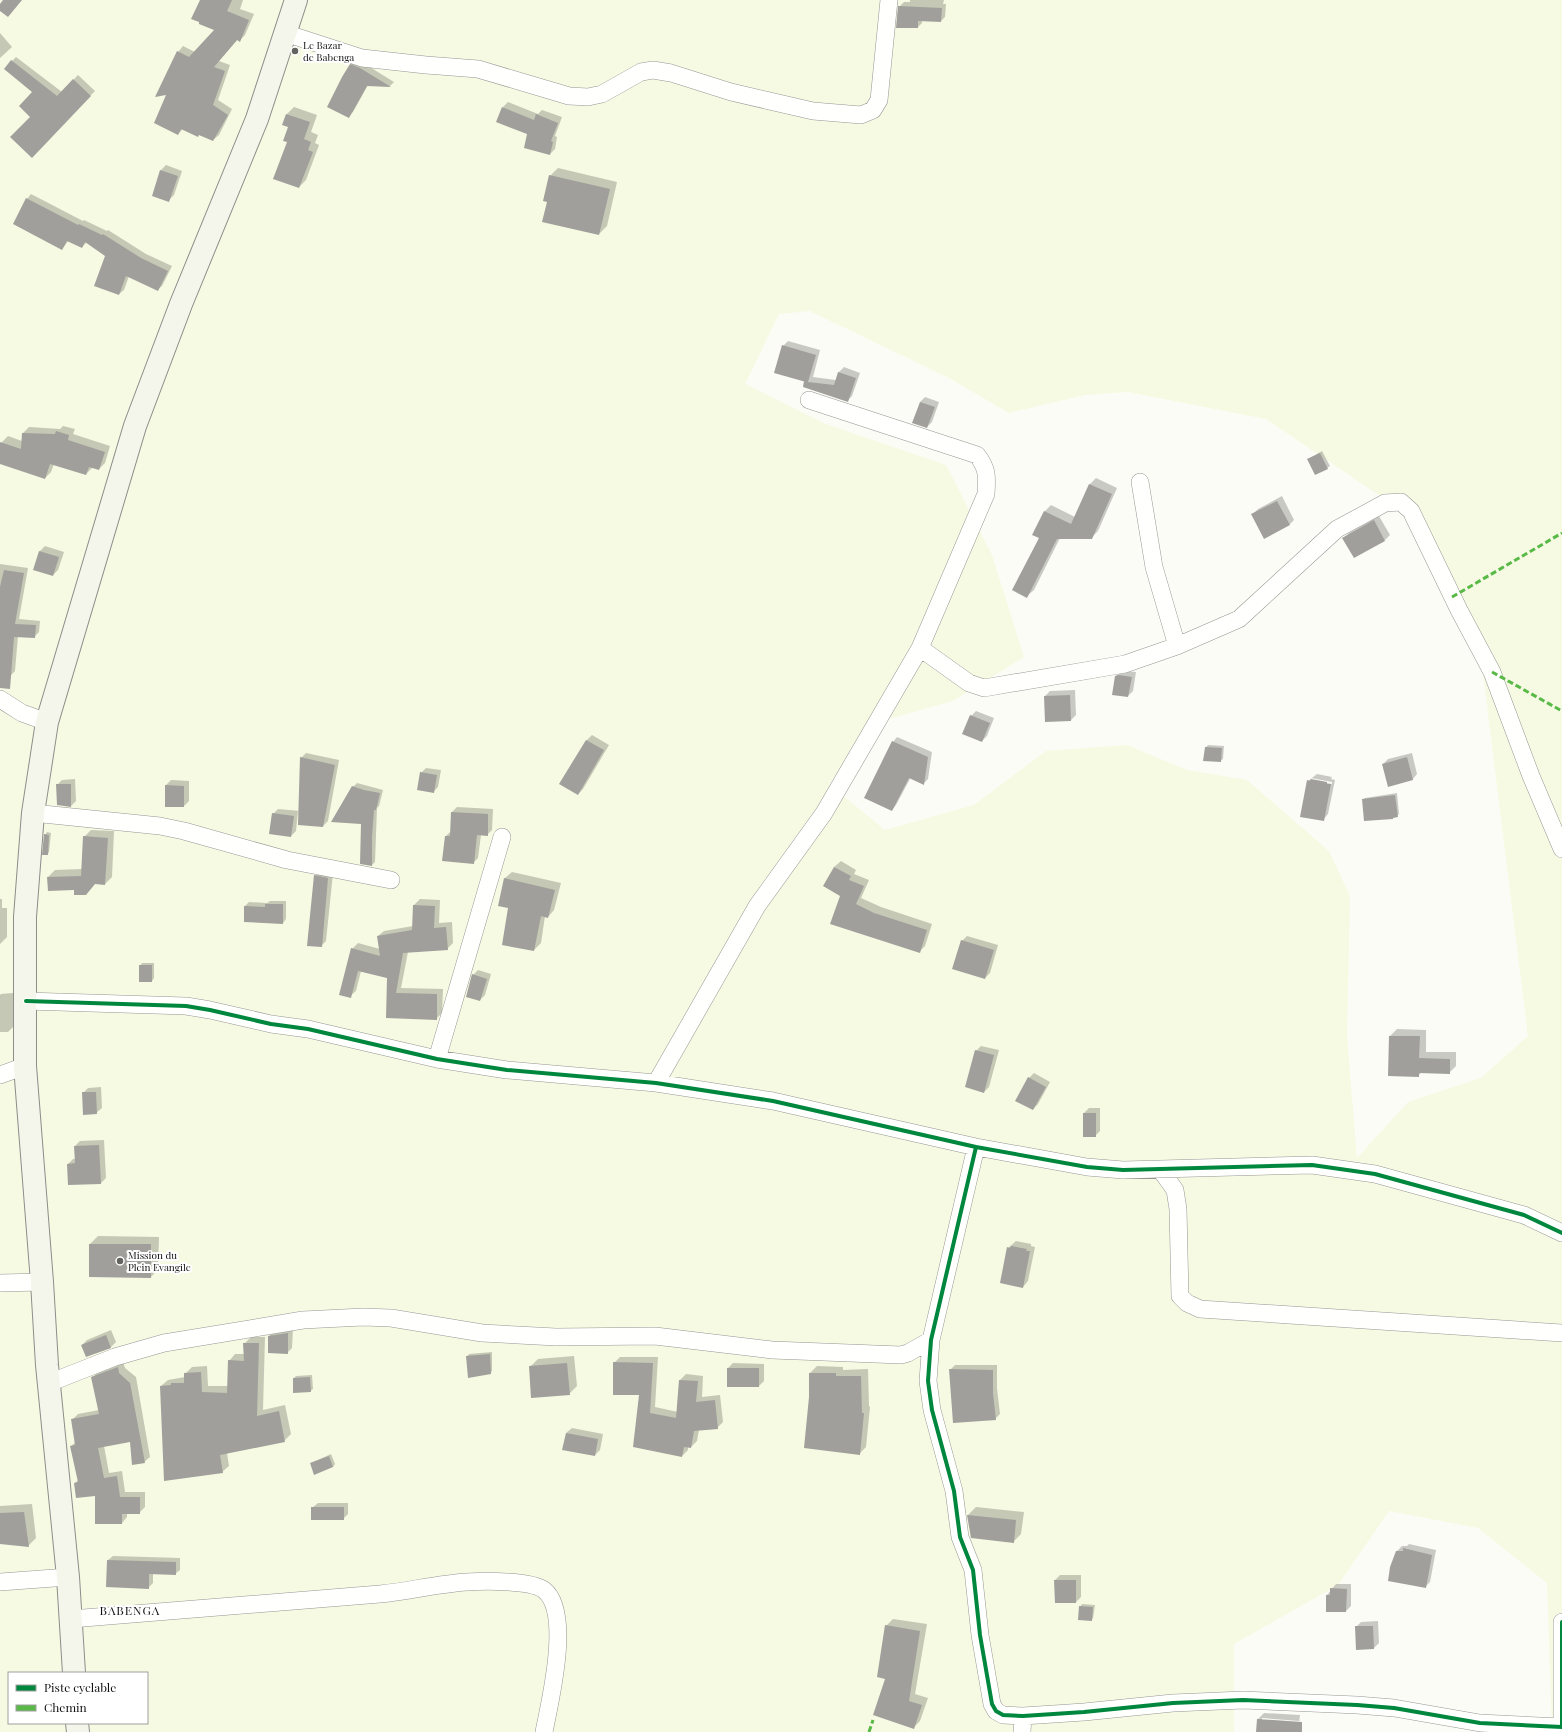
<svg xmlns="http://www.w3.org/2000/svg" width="1562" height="1732" viewBox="0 0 1562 1732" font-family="'Playfair Display',serif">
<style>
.farmland{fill:#f6fae2;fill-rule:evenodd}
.shadow{fill:#0003;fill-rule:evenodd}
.building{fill:#a09f9b}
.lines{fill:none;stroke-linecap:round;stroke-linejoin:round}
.street-casing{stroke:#969694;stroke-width:18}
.secondary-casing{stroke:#8d8d8a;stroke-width:24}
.street{stroke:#fffffe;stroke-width:17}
.secondary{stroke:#f4f6eb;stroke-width:22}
.quiet{stroke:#58b947;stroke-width:3;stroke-dasharray:6 3;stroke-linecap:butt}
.cycleway-casing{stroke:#fff;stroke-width:6}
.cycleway{stroke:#00873e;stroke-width:4}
.poi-dot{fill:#636360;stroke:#fff;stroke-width:1.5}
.labels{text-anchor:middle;stroke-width:4;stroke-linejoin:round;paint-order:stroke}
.poi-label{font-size:10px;fill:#101010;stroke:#fff;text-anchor:start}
.quarter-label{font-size:12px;letter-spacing:1px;fill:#101010;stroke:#fff}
</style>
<rect width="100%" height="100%" fill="#fcfcf6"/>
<path class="farmland" d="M0 0H1562V1732H1552L1547 1583 1478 1528 1389 1511 1338 1585 1234 1644V1732H0ZM810 311 949 378 1009 413 1085 395 1128 392 1266 419 1419 522 1482 665 1528 1036 1481 1078 1408 1102 1357 1158 1347 1036 1350 896 1329 851 1247 780 1187 770 1127 745 1046 751 974 805 885 830 829 784 874 723 953 701 1024 657 992 555 946 465 823 423 745 384 779 314ZM9 1673H147V1723H9Z"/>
<path class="shadow" d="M202 0H243L240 9 254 14 245 35 240 40 238 39 219 61 230 65 218 100 232 109 219 135 213 140 183 129 178 134 168 94 178 52 183 46 195 52 215 30Z
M910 0H944L943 4H946L945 17 941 21 922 20V23L918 27 899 7 904 2H910Z
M0 33 12 47 0 58Z
M16 57 62 92 78 75 95 91 32 156 31 117 34 92 12 61Z
M355 60 365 64 394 82 390 86 368 85 353 112 348 116 350 65Z
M508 102 538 114 542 110 562 117 555 136 557 137 555 149 550 154 503 107Z
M294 107 317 115 311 132 318 135 315 143 319 145 306 180 299 187 288 142 289 127 287 114Z
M166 165 182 171 174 195 169 200 153 195 161 170Z
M558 168 617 182 607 226 599 234 548 201 550 176Z
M31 194 83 221 84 220 107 231 108 230 146 254 172 266 162 286 157 290 129 276 124 290 119 294 106 255 87 242 82 247 69 240 62 249 27 199Z
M788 341 820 350 813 377 836 380 839 372 844 367 860 373 852 396 847 401 805 382 783 346Z
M925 397 939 402 932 422 927 427 920 402Z
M63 426 75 429 73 434 110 446 105 463 99 469 93 467 86 474 54 464 51 472 45 478 0 463V447L2 442 8 436 22 441 23 433 29 427 60 429Z
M1322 451 1330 466 1327 468 1308 459Z
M1096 478 1117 488 1098 531 1091 538H1060L1034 590 1027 596 1044 512 1051 505 1075 517 1090 484Z
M1282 496 1294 520 1289 525 1253 514 1258 509Z
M1379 516 1390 535 1385 540 1354 557 1344 538 1349 533Z
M45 546 64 552 58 570 53 575 34 569 40 551Z
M0 564 28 568 19 619 40 621 39 632 34 637 18 636 15 671 10 676H0Z
M1121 671 1136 672 1133 691 1128 696 1116 676Z
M1075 690 1076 715 1071 720 1045 696 1050 691Z
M976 711 994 718 987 736 982 741 971 716Z
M592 735 609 745 583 789 578 794 561 784 587 740Z
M897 737 932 752 928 779 923 784 911 777 896 805 892 810 893 742Z
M1208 745 1224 746 1223 759 1220 761 1206 747Z
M306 753 339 760 328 821 323 826 298 811 296 831 291 836 273 814 278 809 300 811 301 758Z
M1412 753 1417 774 1412 780 1383 764 1388 759Z
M426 768 441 770 438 787 433 792 421 773Z
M1317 774 1332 777 1331 779 1335 780 1328 814 1323 820 1308 781ZM1311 778 1332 782V784L1311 780Z
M75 779 76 801 71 806 57 785 62 780Z
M171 780 189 781V801L184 806 166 785Z
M357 783 383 790 379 806 377 808 375 862 372 865 353 787Z
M1397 793 1399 814 1393 818 1363 800 1365 798Z
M457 807 493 809 492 830 487 835H481L478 858 473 863 446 836 451 831 452 812Z
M91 830 114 831 112 877 105 884 96 883 75 889 48 877 55 870 82 869 84 837Z
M47 832 51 833 49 852 47 854 45 835Z
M841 861 856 870 854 874 869 880 861 898 881 907 932 924 925 946 919 952 841 895 834 867Z
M320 871 333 873 326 941 321 946 315 876Z
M512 872 561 883 554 910 548 917 545 916 541 943 534 950 509 908 505 878Z
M0 899H2V908H7V937L0 944V957Z
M420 899 440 900 439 923 452 922 453 943 447 949 408 952 401 988 443 989 442 1013 436 1019 387 1017 388 978 361 971 356 991 350 996 352 949 358 943 380 949 378 936 384 931 413 926 414 905Z
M270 901H286V919L283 923 245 921V906L249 902 267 903Z
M967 936 998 945 990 973 985 978 962 941Z
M142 963H154V978L152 981 140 966Z
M478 970 491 974 485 995 480 1000 473 975Z
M13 993 14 1026 8 1032H0V995L1 994Z
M1397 1029 1426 1030V1052H1456V1066L1449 1073 1422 1072 1418 1076 1390 1036Z
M981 1046 999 1050 989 1087 984 1092 976 1051Z
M1034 1073 1050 1082 1038 1104 1033 1109 1029 1078Z
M101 1087 102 1108 96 1113 83 1093 88 1088Z
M1089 1108H1100V1131L1095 1136H1084V1113Z
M104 1140 106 1178 101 1183 68 1164 73 1159H76L75 1146 80 1141Z
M98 1236 159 1237 158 1269 151 1277 90 1244Z
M1016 1241 1031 1244V1246L1035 1247 1028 1281 1023 1287 1008 1248Z
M293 1328 292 1348 287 1353 269 1336 274 1331Z
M111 1330 116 1342 111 1347 87 1356 82 1345 87 1340Z
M251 1337H265L263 1410 285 1405 291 1434 284 1441 227 1453 229 1466 222 1472 161 1386 168 1380 185 1377V1374L192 1367 207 1366 208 1386H228L229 1361 235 1354H245L244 1344Z
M492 1352V1371L490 1374 467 1357 469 1354Z
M574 1356 577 1386 569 1394 530 1367 538 1359Z
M620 1357H658L655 1407 678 1412 680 1380 686 1374 703 1376 702 1397 720 1395 723 1422 717 1428 699 1430 697 1441 691 1447H688V1450L682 1456 634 1446 640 1394 614 1363Z
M123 1362 125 1368 136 1377 150 1457 144 1462 130 1441 104 1446 109 1473 122 1471 125 1492H145V1507L139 1513H127V1517L122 1523 96 1494 75 1483 78 1480 71 1446 76 1442 72 1420 78 1414 99 1410 92 1378 98 1372Z
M733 1363 764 1364V1381L759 1386 728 1368Z
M955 1365H997V1388L1000 1414 995 1419 950 1370Z
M817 1366 843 1367V1370L868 1369 869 1406 870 1407 866 1447 859 1454 810 1397V1373Z
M312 1375 313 1389 310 1391 294 1378 296 1376Z
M572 1428 603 1434 600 1450 595 1455 566 1433Z
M331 1454 335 1464 333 1467 311 1463Z
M318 1503H348V1514L343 1519 312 1508Z
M32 1504 36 1538 28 1546 0 1543V1506Z
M976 1507 1024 1512 1021 1534 1013 1542 972 1537 968 1515Z
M1409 1544 1436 1550 1430 1582 1425 1587 1397 1551 1402 1546H1407Z
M113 1556 180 1558V1570L175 1574 153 1573V1583L148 1588 108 1560Z
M1060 1575H1081V1597L1076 1602H1056L1055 1580Z
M1336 1584H1351V1606L1346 1611H1327V1595Z
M1082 1604 1095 1605 1093 1618 1091 1620 1080 1607Z
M893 1619 927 1624 915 1694 928 1698 920 1721 914 1727 886 1678V1626Z
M1378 1621 1379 1643 1374 1648 1357 1649 1356 1627 1361 1622Z
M1264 1713 1300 1715 1298 1732H1257L1258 1719ZM1262 1718 1299 1721V1723L1262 1720Z"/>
<path class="building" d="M3 0H22L8 17 0 11V4Z
M200 0H232L227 11 249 20 240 42 237 40 214 67 225 71 213 105 228 115 213 141 199 135 198 137 181 129 178 135 154 123 166 95 155 97 177 51 189 57 214 30 199 24V22L191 19Z
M898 6 942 8 941 22 918 21V28H896Z
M11 60 57 96 73 79 91 96 32 158 10 137 30 117 19 106 32 92 4 69Z
M350 64 360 68 391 87 367 86 349 118 327 107 342 77Z
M502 107 534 120 536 114 558 123 551 141 553 142 550 155 524 148 527 134 496 122Z
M286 114 310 122 304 139 311 142 308 150 313 152 299 188 273 179 287 142 283 141 288 127 282 125Z
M160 170 178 176 169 202 152 196Z
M549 175 610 189 599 235 542 222 547 202 543 201Z
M26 198 78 225 79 224 102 235 103 234 141 258 168 271 158 291 126 276 119 295 94 286 105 256 85 242 82 248 67 241 62 250 13 224Z
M782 345 816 355 808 382 834 385 838 372 856 378 848 402 803 387 804 381 806 382 774 373Z
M920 402 935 407 927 428 912 423Z
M56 431 69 435 68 440 105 452 99 470 89 467 86 475 50 464 45 479 0 464V442L21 449 22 433 55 434Z
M1320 453 1328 469 1315 475 1307 459Z
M1089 484 1112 494 1092 539H1057L1027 598 1012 590 1039 538 1032 535 1044 511 1071 524Z
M1277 501 1290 525 1264 539 1251 514Z
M1374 520 1385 541 1354 558 1342 538Z
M39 551 59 557 53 576 33 570Z
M4 570 24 573 15 624 36 625 35 638 14 637 10 689 0 688V587Z
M1119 675 1132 677 1128 697 1112 695 1115 676Z
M1070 695 1071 721 1045 722 1044 696Z
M970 715 990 723 982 742 962 734Z
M586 740 604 750 578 795 559 784Z
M892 741 928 757 924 785 909 778 892 811 864 798Z
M1205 747 1222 748 1221 762 1203 761Z
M300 757 335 765 323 827 298 825Z
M1407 757 1413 780 1388 787 1382 764Z
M420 772 437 775 434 793 417 790Z
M1311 779 1327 782V784H1331L1324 821 1300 817 1307 780 1310 781Z
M56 784H71V807L57 805Z
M165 785 184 786V807H165Z
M352 786 364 790 380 793 376 810H374L372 837V866L360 864 361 824 331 822Z
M1395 795 1398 817 1393 818V819L1364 821 1362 799Z
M451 812 488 814V836L477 835 474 864 442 861 445 836H450Z
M272 813 294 816 291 837 269 834Z
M44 834 49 835 48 855H42Z
M83 836 108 838 105 885 95 884 86 895H74V890L48 891 47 877 81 876Z
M834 867 851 876 849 880 864 886 856 904 874 913 927 930 920 953 830 924 840 896 823 886Z
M314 875 328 878 322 947 307 946Z
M504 878 555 890 548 918 541 916 534 951 502 945 508 908 498 906Z
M265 904H283V924L244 922V906L265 907Z
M413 905 435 906 434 928 446 927 448 950 403 953 396 993 437 994V1020L386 1018 387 978 358 971 351 998 339 995 351 948 380 956 377 936 412 930Z
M961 940 994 950 985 979 952 969Z
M139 965H152V982H139Z
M472 974 487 979 480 1001 466 997Z
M1389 1036H1420L1419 1058 1450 1059V1074L1419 1073V1077L1388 1076Z
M975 1050 994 1055 984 1093 965 1087Z
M1028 1077 1046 1087 1033 1110 1015 1101Z
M82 1092H96L97 1114 83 1115Z
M1083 1113H1096V1137H1083Z
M99 1145 101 1184 68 1185 67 1164 75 1163 74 1146Z
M89 1244H151V1278L89 1277Z
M1011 1246 1027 1249 1026 1251H1030L1023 1288 1000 1283 1007 1247 1010 1248Z
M288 1333V1354L268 1353V1336Z
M106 1335 111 1348 86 1357 81 1345Z
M243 1343H259L257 1416 279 1411 285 1442 220 1455 223 1473 164 1481 160 1386 171 1385V1383H184V1373L201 1372 202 1392 227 1393 228 1360 244 1361Z
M490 1354 491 1374 468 1378 466 1356Z
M613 1362 653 1363 650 1413 676 1418 679 1380 698 1381 696 1402 715 1400 718 1429 694 1431 691 1448 684 1447 682 1457 633 1447 639 1395H613Z
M567 1363 570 1395 531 1398 529 1366Z
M118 1367 119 1373 130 1383 145 1463 132 1465 130 1442 98 1448 104 1478 117 1476 120 1497H140V1514H122V1524H95V1496L76 1498 74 1483 78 1482 70 1446 75 1445 71 1419 99 1414 91 1377Z
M727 1368H759V1387H727Z
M949 1369 993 1370V1393L996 1420 953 1423Z
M809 1373H836V1376H861L862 1413H864L860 1455 804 1448 809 1397Z
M310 1377 311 1392 293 1393V1378Z
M566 1433 598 1439 595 1456 562 1450Z
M329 1456 333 1467 314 1475 310 1463Z
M311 1507H344V1520H311Z
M24 1512 29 1547 0 1544V1513Z
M967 1515 1016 1520 1014 1543 971 1538Z
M1403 1548 1432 1555 1426 1588 1388 1581 1390 1567 1396 1551H1403Z
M107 1560 176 1562V1575L149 1574V1589L106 1587Z
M1054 1580H1076V1603H1055Z
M1330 1588 1347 1589 1346 1612H1326V1595H1330Z
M1079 1606 1093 1607 1092 1621 1078 1620Z
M885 1625 920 1631 909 1701 922 1705 914 1729 873 1715 885 1679 877 1677Z
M1355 1626H1373L1374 1649 1356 1650Z
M1257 1719 1302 1722V1732H1256Z"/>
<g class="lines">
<defs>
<path id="street" d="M285 33 362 58 426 65 478 69 569 96 588 97 602 94 641 72 653 70 671 73 731 92 813 111 861 115 873 110 879 100 889 0
M1140 482 1154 567 1177 646
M920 648 969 683 984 688 1125 664 1177 646 1239 619 1337 529 1385 503 1401 502 1411 511 1459 610 1492 672 1531 776 1562 849
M0 699 22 713 47 722
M33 813 160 826 184 831 287 860 391 880
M26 1001 186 1006 210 1010 271 1024 308 1029 437 1059 507 1070 656 1083 773 1101 976 1147 1087 1167 1123 1170 1312 1165 1375 1174 1524 1215 1562 1233
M437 1059 502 837
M0 1075 25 1066
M656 1083 757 906 824 813 920 648 986 494C987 477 988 469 977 455L809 400
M976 1147 931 1340 928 1381 932 1410 954 1491 960 1537 973 1570 980 1635 992 1704 996 1711 1003 1715 1023 1716 1084 1712 1173 1703 1243 1700 1357 1705 1394 1708 1480 1723 1562 1727V1622
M1160 1169 1175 1190 1178 1209 1180 1296 1187 1303 1200 1309 1562 1333
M0 1283 42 1282
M49 1383 115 1357 164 1343 303 1320 363 1317 391 1318 482 1333 556 1337 655 1336 772 1350 901 1355 908 1353 931 1340
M0 1582 68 1577
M71 1619C174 1611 277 1603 380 1594 409 1591 437 1584 467 1582 483 1581 531 1580 544 1590 572 1612 550 1701 544 1732
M1022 1732 1023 1716"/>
<path id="secondary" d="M74 1673 68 1577 47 1365 42 1282 25 1066V917L33 813 47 722 135 426 181 304 257 119 296 0
M77 1723 78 1732"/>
</defs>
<use href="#street" class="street-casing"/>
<use href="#secondary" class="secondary-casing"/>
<use href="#street" class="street"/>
<use href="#secondary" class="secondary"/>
<path class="quiet" d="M1452 597 1562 533
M1492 672 1562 711
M869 1732 873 1720"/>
<defs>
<path id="cycleway" d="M26 1001 186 1006 210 1010 271 1024 308 1029 437 1059 507 1070 656 1083 773 1101 976 1147 1087 1167 1123 1170 1312 1165 1375 1174 1524 1215 1562 1233
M976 1147 931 1340 928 1381 932 1410 954 1491 960 1537 973 1570 980 1635 992 1704 996 1711 1003 1715 1023 1716 1084 1712 1173 1703 1243 1700 1357 1705 1394 1708 1480 1723 1562 1727V1622"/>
</defs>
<use href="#cycleway" class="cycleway-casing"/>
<use href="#cycleway" class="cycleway"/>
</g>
<g class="poi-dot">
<circle cx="295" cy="51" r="4"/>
<circle cx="120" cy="1261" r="4"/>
</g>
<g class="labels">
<g class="poi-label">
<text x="303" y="49">Le Bazar<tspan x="303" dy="12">de Babenga</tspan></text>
<text x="128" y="1259">Mission du<tspan x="128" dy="12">Plein Evangile</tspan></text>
</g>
<g class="quarter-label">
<text x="130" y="1615">BABENGA</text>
</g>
</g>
<rect x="8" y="1672" width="140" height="52" fill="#ffffff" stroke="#9f9f9f"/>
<rect x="16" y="1685" width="20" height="6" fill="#00873e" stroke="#9f9f9f"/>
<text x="44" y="1692" font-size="12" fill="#101010">Piste cyclable</text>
<rect x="16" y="1705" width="20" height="6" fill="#58b947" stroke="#9f9f9f"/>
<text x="44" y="1712" font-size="12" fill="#101010">Chemin</text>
</svg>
